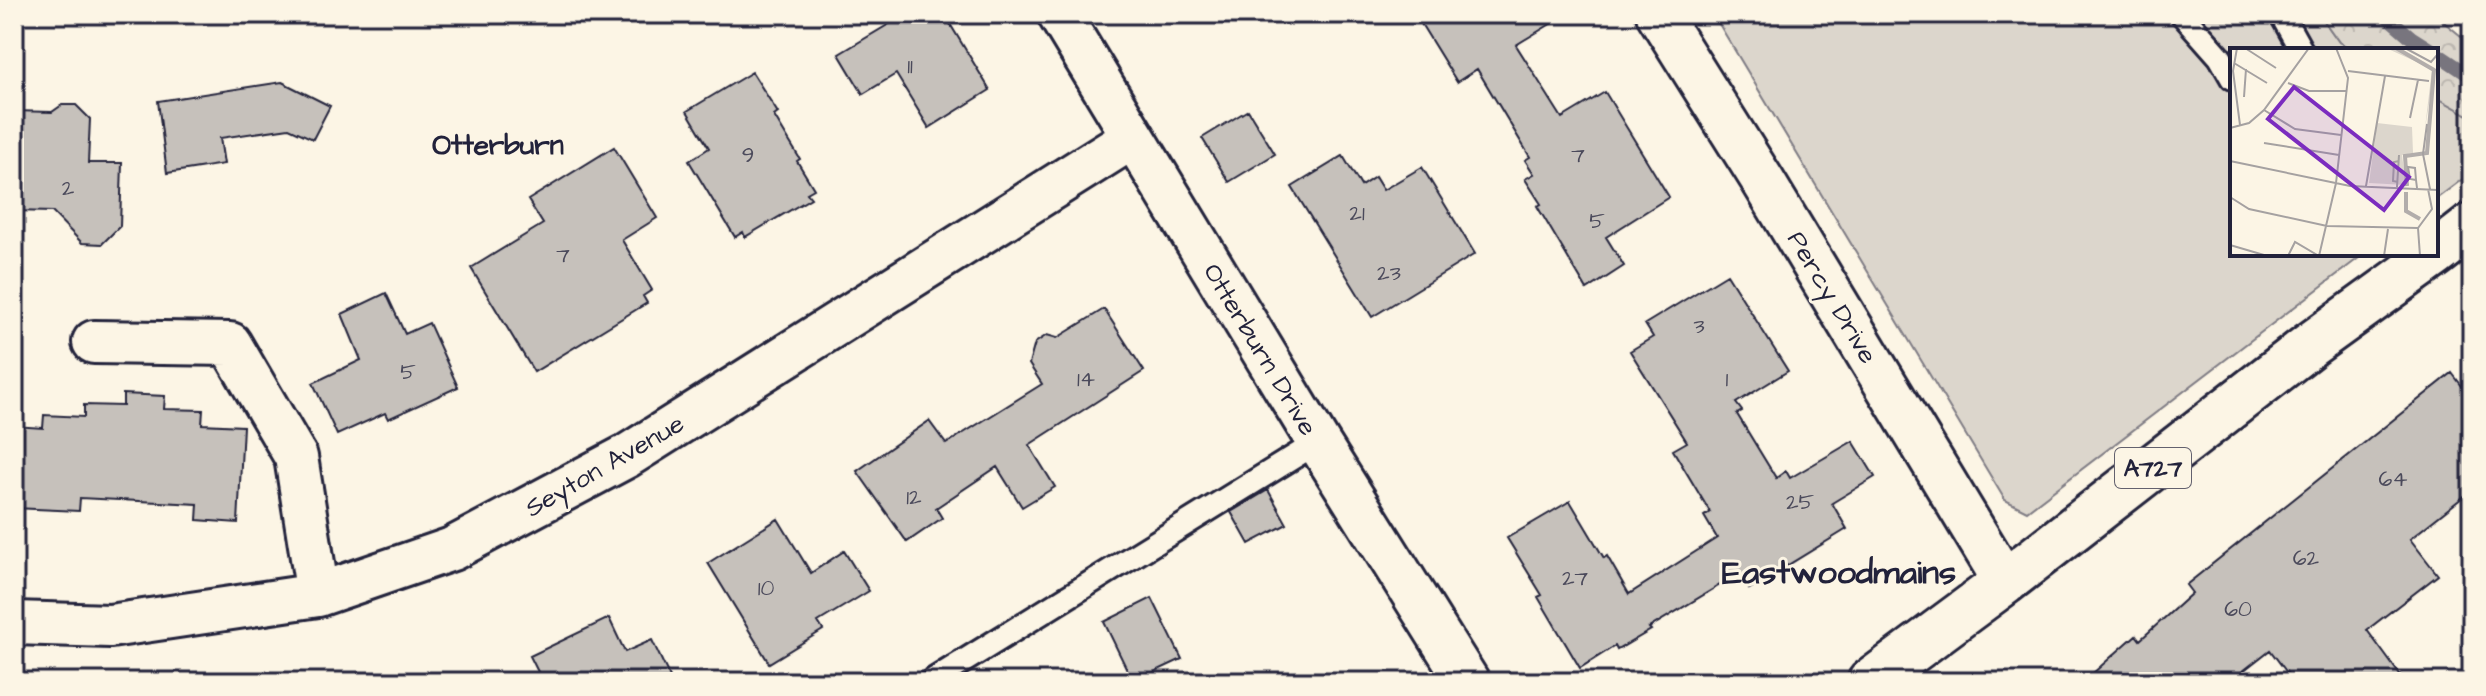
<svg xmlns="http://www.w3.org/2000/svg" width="2486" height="696" viewBox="0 0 2486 696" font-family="'Architects Daughter',sans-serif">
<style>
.grass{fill:#dcd6cc;stroke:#7f7c84;stroke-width:2}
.forest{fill:url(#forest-crowns);stroke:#7f7c84;stroke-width:2}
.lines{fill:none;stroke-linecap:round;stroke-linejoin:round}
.stream{stroke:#78757e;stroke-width:14}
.building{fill:#c6c1bb;stroke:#22223b;stroke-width:2}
.lane-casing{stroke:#22223b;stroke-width:28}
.street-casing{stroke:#22223b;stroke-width:48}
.primary-casing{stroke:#22223b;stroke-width:50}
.lane{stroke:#fcf5e5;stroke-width:22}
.street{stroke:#fcf5e5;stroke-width:42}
.primary{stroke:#fcf5e5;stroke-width:44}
.labels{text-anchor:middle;stroke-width:6;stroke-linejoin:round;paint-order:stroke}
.number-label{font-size:22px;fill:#4b4a5b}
.shield{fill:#fcf5e5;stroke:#63616e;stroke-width:2}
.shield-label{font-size:24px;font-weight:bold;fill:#22223b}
.street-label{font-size:26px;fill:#22223b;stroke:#fcf5e5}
.neighbourhood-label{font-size:28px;font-weight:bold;fill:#22223b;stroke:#fcf5e5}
.district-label{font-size:34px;font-weight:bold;fill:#22223b;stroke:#fcf5e5}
.inset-river{fill:none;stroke:#b2adab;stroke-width:4}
.inset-road{fill:none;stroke:#a5a1a1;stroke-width:2}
.view{fill:#7b2cbf;fill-opacity:0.15;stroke:#7b2cbf;stroke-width:4}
.inset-edge{fill:none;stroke:#22223b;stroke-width:4}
</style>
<defs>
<pattern id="forest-crowns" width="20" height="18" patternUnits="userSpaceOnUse" patternTransform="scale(2)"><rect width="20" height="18" fill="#dcd6cc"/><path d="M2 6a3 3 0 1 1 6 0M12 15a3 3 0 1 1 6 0" fill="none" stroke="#bcb7b0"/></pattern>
</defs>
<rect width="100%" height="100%" fill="#fcf5e5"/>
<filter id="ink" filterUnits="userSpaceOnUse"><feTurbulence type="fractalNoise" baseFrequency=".0125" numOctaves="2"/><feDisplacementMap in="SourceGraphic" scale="16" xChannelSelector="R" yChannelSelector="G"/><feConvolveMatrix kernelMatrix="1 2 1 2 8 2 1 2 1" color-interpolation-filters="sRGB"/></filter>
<g filter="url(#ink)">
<path class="grass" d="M1713 14H2319L2339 42 2353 50H2232V254H2364L2027 511 2005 500Z
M2436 97 2472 117V172L2436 199Z"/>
<path class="forest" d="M2319 14H2434L2472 45V117L2436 97V50H2353L2339 42Z"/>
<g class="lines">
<path class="stream" d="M2384 14 2412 38 2431 50
M2436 53 2472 77"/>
</g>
<path class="building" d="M906 14H944L990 90 929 128 896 74 863 94 839 54Z
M1415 14H1567L1516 45 1562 118 1605 92 1669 197 1606 237 1624 266 1587 290 1537 206 1541 204 1525 179 1534 174 1525 160 1530 157 1477 69 1457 82Z
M752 72 778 113 774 116 800 159 797 161 814 189 807 193 811 198 745 237 743 232 735 237 689 161 709 148 687 111Z
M282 82 330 106 313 139 289 128 220 138 224 164 167 173 158 101Z
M62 105H76L90 119 88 163H122L120 226 102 244 82 243 52 212 14 211V111L52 112Z
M1248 110 1275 154 1229 182 1202 138Z
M614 147 657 218 622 240 652 290 643 296 647 303 534 372 471 268 543 224 528 200Z
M1343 156 1361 186 1375 177 1383 190 1422 167 1475 254 1372 317 1292 187Z
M1727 274 1788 371 1736 403 1742 411 1737 414 1776 478 1786 471 1790 478 1853 441 1875 477 1832 503 1847 529 1749 589 1740 573 1649 628 1651 630 1617 650 1615 646 1580 668 1538 597 1542 595 1507 538 1570 501 1604 558 1607 556 1629 594 1717 538 1704 516 1710 512 1673 450 1687 442 1630 351 1653 337 1645 324Z
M386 293 405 334 429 323 458 387 388 419 385 413 337 435 313 383 361 360 342 314Z
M1104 309 1144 371 1029 445 1055 487 1022 507 997 467 936 508 942 518 907 542 857 471 929 421 946 444 1042 384 1029 364 1035 343 1047 335 1057 338Z
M2452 373 2472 399V490L2410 539 2438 575 2367 630 2405 682H2294L2270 650 2229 682H2083L2136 635 2140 640 2192 593 2186 585Z
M123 394 165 396 164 409 203 410 202 424 243 426 238 523 197 520 198 504 80 498 79 511 14 508V426L43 428 44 415 84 417V405L123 406Z
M1268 490 1287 524 1249 544 1231 512Z
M778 519 811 573 844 551 869 591 818 622 823 630 769 663 708 563Z
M1152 598 1182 659 1133 682 1104 622Z
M609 618 625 652 652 640 672 682H543L530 656Z"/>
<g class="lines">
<defs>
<path id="lane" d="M2182 14 2220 57 2232 78
M2281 14 2301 50
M930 682 1318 442"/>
<path id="street" d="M1059 14 1318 442 1468 682
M1658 14 1763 181 2005 582
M94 342 230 344 296 457 318 595
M14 623 110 626 318 595 452 549 627 456 1133 137"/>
<path id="primary" d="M2436 254 2472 226
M1870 682 2005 582 2310 345 2436 254"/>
</defs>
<use href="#lane" class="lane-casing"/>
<use href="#street" class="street-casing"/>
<use href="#primary" class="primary-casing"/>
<use href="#lane" class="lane"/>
<use href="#street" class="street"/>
<use href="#primary" class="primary"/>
</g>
</g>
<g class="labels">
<g class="number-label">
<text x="910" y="73">11</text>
<text x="748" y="162">9</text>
<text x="1578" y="162">7</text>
<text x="68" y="195">2</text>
<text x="1357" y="220">21</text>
<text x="1597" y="228">5</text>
<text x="563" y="262">7</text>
<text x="1389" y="280">23</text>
<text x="1699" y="333">3</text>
<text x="408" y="379">5</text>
<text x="1086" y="386">14</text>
<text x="1727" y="386">1</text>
<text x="2393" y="486">64</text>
<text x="914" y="504">12</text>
<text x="1800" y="509">25</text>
<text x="2306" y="565">62</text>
<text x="1575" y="585">27</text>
<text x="766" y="595">10</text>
<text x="2238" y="616">60</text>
</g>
<rect class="shield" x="2115" y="448" width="76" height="40" rx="6"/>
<g class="shield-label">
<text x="2153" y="476">A727</text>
</g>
<g class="street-label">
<text transform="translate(1833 297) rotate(59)" y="9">Percy Drive</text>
<text transform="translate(1261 349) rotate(59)" y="9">Otterburn Drive</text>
<text transform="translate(604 465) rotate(-30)" y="9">Seyton Avenue</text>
</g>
<g class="neighbourhood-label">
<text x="498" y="154">Otterburn</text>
</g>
<g class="district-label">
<text x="1839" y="583">Eastwoodmains</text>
</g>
</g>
<g transform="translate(2230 48)">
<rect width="208" height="208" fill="#fcf5e5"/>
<path d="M147 75 182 79 183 105 172 107 176 137 139 135Z" fill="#dcd6cc"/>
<path d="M156 0H170L205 20 195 80 202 21Z" fill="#dcd6cc"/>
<path class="inset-river" d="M166 0 204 22 197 105 175 108 177 138M176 144V163L190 171"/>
<path class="inset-road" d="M7 0 3 23 10 77M15 0 46 20M175 0 201 14 208 6M4 15 37 35M118 23 199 33M58 35 79 43H117M14 49 16 21M34 62 65 81 111 87M180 70 188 32M197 76 193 106 200 141M0 80 19 75 34 62 79 0M34 95 109 107M0 113 120 138 208 142M186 132 180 131 178 119 185 120 186 132 187 140M168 134 163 133 164 114 169 113M136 138 155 28M167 139 169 107M0 149 19 161 97 178 188 180 202 161 198 141M188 180 190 208M0 197 34 207M58 208 65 194 89 208M89 208 106 135 118 30 106 0M154 208 158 181"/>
<path class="view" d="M64 39 179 129 154 162 38 71Z"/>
<rect width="208" height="208" class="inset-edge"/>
</g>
<rect width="2486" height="696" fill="none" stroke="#fcf5e5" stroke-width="48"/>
<rect x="24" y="24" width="2438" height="648" fill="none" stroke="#22223b" stroke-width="3" filter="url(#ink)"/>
</svg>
